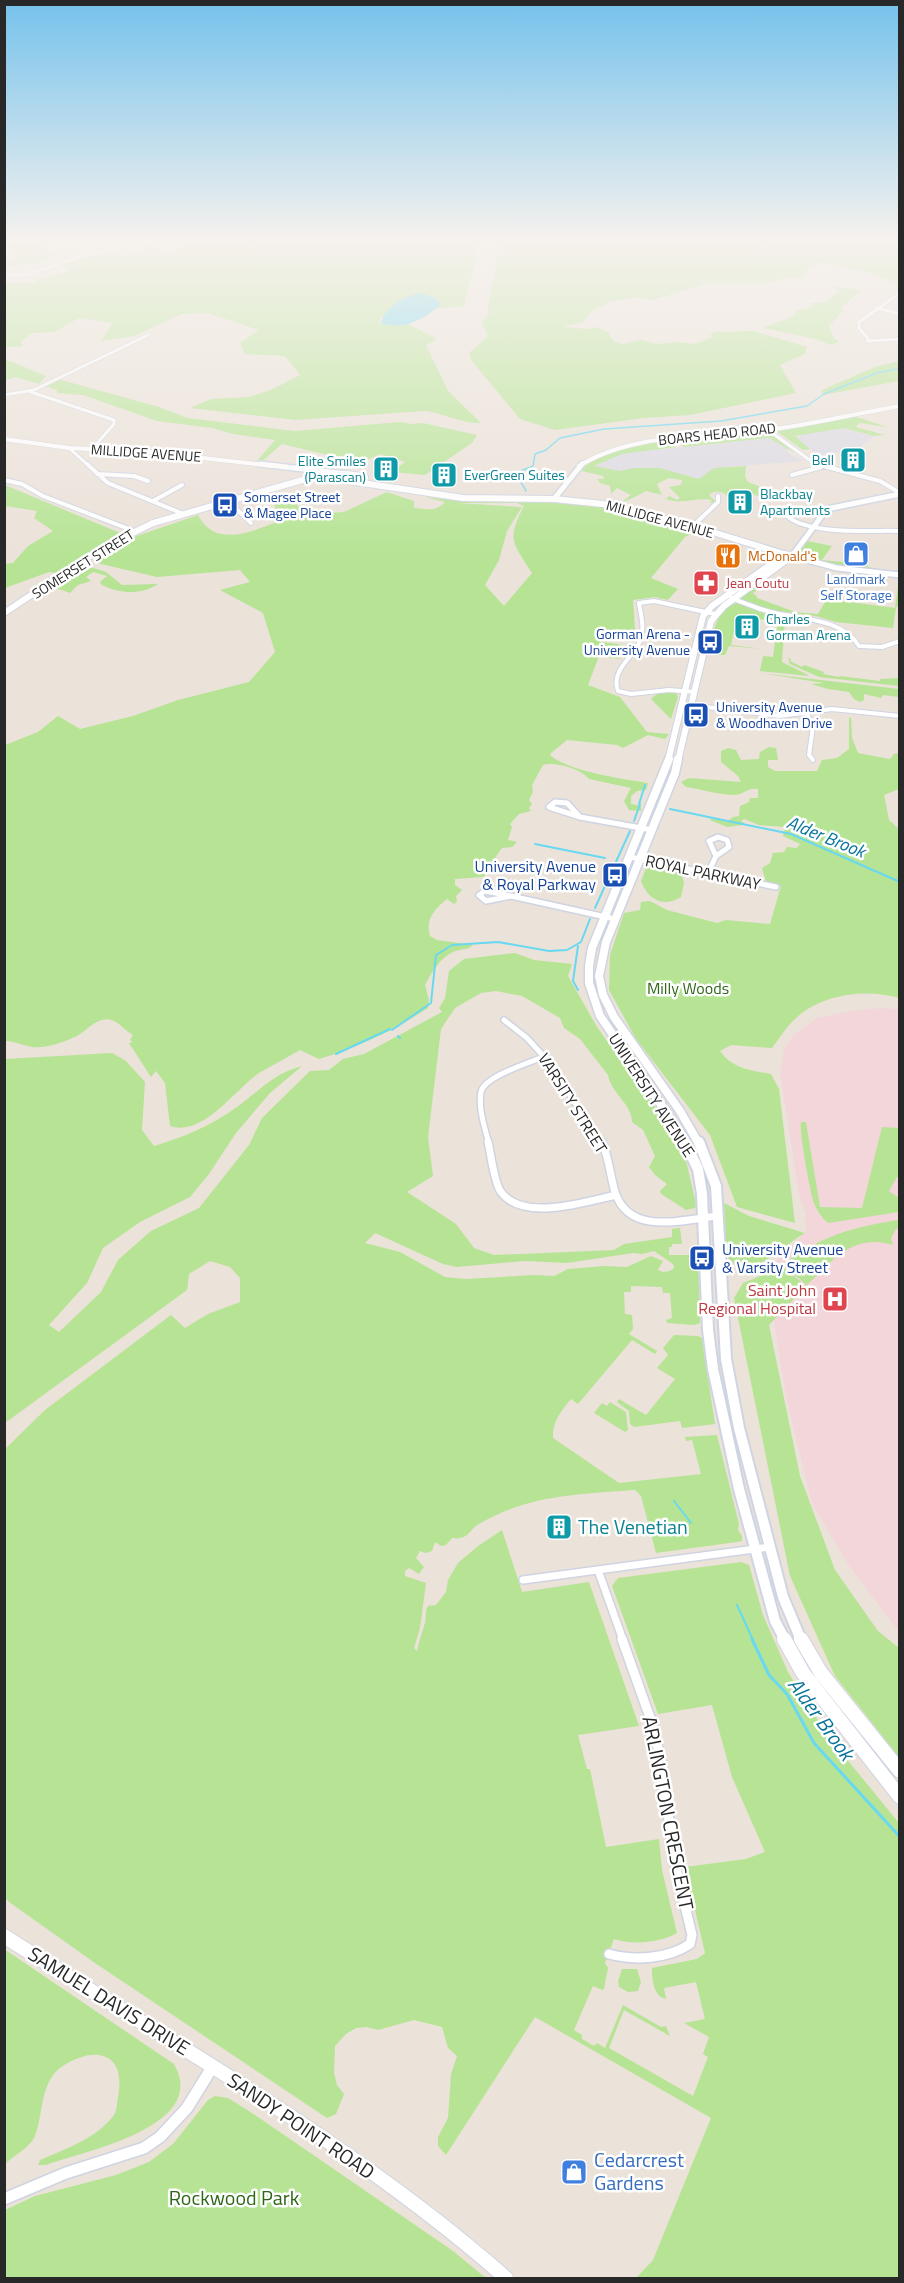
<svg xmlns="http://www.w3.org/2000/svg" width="904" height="2283" viewBox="0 0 904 2283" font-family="'Titillium Web',sans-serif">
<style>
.industrial{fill:#dcdae3}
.medical{fill:#f3d6da}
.green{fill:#b6e494;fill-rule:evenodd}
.water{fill:#69d8f1}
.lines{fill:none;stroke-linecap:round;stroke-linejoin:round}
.stream-far2{stroke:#69d8f1;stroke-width:1.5}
.stream-far1{stroke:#69d8f1;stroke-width:2}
.stream{stroke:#69d8f1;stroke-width:3}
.minor-far4-casing{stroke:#cfd4e2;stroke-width:4.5}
.minor-far3-casing{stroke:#cfd4e2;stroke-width:6}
.minor-far2-casing{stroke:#cfd4e2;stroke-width:8}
.minor-far1-casing{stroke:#cfd4e2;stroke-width:10}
.minor-casing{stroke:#cfd4e2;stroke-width:12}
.tertiary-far2-casing{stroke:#cfd4e2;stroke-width:5}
.tertiary-far1-casing{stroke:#cfd4e2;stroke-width:8}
.tertiary-casing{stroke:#cfd4e2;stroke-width:14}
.secondary-far3-casing{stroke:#cfd4e2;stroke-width:8}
.secondary-far2-casing{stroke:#cfd4e2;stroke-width:11}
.secondary-far1-casing{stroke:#cfd4e2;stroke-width:14}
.secondary-casing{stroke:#cfd4e2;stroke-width:16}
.minor-far4{stroke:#fff;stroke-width:3}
.minor-far3{stroke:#fff;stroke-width:4}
.minor-far2{stroke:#fff;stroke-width:5}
.minor-far1{stroke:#fff;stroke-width:7}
.minor{stroke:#fff;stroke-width:9}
.tertiary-far2{stroke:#fff;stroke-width:4}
.tertiary-far1{stroke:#fff;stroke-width:5}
.tertiary{stroke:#fff;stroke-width:11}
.secondary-far3{stroke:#fff;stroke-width:6}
.secondary-far2{stroke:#fff;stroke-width:8}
.secondary-far1{stroke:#fff;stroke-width:10}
.secondary{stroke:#fff;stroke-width:14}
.labels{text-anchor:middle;stroke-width:5;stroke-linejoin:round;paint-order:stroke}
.far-street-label{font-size:14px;fill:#282828;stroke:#fff}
.far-culture-label{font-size:14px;fill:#0d838f;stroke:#fff;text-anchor:start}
.far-transit-label{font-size:14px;fill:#164399;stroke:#fff;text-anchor:start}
.far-food-label{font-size:14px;fill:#c56008;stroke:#fff;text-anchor:start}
.far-shop-label{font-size:14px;fill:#366cbe;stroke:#fff}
.far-health-label{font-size:14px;fill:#be3a42;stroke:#fff;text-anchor:start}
.transit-label{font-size:16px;fill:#164399;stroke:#fff;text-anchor:end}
.street-label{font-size:16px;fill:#282828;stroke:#fff}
.park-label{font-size:16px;fill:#2e6617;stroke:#fff}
.health-label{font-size:16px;fill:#be3a42;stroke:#fff;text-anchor:end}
.water-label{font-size:18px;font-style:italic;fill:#0a759b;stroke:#fff}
.near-culture-label{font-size:20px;fill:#0d838f;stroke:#fff;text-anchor:start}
.near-street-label{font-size:20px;fill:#282828;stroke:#fff}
.near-shop-label{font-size:20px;fill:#366cbe;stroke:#fff;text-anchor:start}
.near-park-label{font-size:20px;fill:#2e6617;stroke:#fff}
.near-water-label{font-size:21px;font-style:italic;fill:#0a759b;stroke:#fff}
</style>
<rect width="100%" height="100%" fill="#ebe2d9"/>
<path class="industrial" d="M824 423 874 436 859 448 819 456 795 438Z
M769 438 787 448 789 449 786 451 791 455 804 461 714 468 699 479 680 474 659 479 590 467 624 453Z"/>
<path class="medical" d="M881 1008 899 1009V1632L850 1567 812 1504 786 1397 766 1271 806 1232 805 1213 799 1194 780 1072 784 1049 794 1035 817 1018 851 1011Z"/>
<path class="green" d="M207 237H481L464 306 436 309V298L421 293 382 317 378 323 408 324 435 338 434 341 426 345 448 391 481 423C462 424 444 413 425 411L295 420 190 408 211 399 249 397 271 390 300 375 285 356 245 354 240 343 259 330 207 313 182 314 134 336 101 341 113 323 79 318 55 332 32 333 21 341 23 346 5 347V283H34L42 278 64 273 69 269 57 265 85 256 95 257 98 254C110 252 118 256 131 254L117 250 129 247 138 253H149L139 246 153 244 152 248 172 251 173 249 201 243 195 240 206 242 212 241H206Z
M501 237H899V284L866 272 819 262 807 269 808 274 801 279 786 277 770 283H709L652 300 638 297 609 302 592 311 583 322 561 327 591 329 598 327 609 333 613 341 622 344 642 340 657 344 679 342 695 344 711 338V334L716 332 754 331 807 347 805 354 780 365 796 393 690 415 644 418 555 430 520 419 471 360 469 353 488 336 482 322 489 314 488 308Z
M64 240 66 243 44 245 45 250H63L43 262 5 267V262L15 260 17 253 5 252 4 243Z
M832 286 861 290 841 308 844 310 829 326 833 337 839 342 831 345 816 339 763 328 791 317 795 315V311L811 307 813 305 810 303 825 302 840 291Z
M5 359 46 376 39 384 15 377 5 381Z
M899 361V381L823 395 822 390 875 367Z
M58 379 159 407 188 418 294 431 400 422 411 424 423 423 477 435 472 443 425 475 392 472 405 462 380 454 365 461H355L345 456H332L282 444 261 462 257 461 275 440 233 434 212 428 157 421 83 395 57 393V390L44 386Z
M854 416 887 427 859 423 856 427 885 435 874 436 844 428 795 436 810 449 803 450 776 431Z
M764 433 773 435 795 453 769 438 683 447 681 443 686 440Z
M667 442 676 447 622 454 594 466 620 471 634 468H660L699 479 714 468 746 466 745 476 748 482 775 492 769 497 764 496 766 493 757 496 744 490 727 496C723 491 714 490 709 495L715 501 712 503H710L712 500C696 497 682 505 666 499L669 496 677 500 680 498 669 487 681 485 682 480 669 478 657 484 662 495 646 491C636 496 632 499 622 502L631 495 617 488 611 494 610 486 600 483 597 479H604L603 476 582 471V468C605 451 638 442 667 442Z
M5 485 120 533 56 573 49 572 5 588 4 564 13 563 28 546 53 531 34 518 37 511 5 506Z
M387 492 414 501V508C427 509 436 512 445 502L424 497C479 504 535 496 590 504 626 510 662 521 698 531L685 537 651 578 678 589 668 600 655 597 633 600 635 630H609L603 642 631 646 619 659 599 656 588 685 620 697 647 732 669 734 665 739 648 735 623 748 617 745 567 740 551 753 550 755C567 771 623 779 648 783L646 790 637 791 631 796V804L641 806V811L629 810 624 801 631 788 589 779C582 769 554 761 543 765L532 785 533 792 529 800 532 804 529 808 531 811 519 814 510 824 512 827 508 840 517 842 512 847 502 848 492 862 493 866 483 877 455 879V885L462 890 456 896 457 902 454 904 447 899C435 909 425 918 430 936L437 940 473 945C468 950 466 948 460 950 442 953 433 971 425 985L429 1000 428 1008C393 1031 359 1047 319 1059L300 1050C287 1058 272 1065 259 1073 234 1090 203 1137 170 1126L165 1083 156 1071 151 1077 129 1043 133 1042 130 1040 133 1035C125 1031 121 1024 114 1021 99 1014 88 1030 77 1036 66 1041 53 1046 41 1047 28 1049 18 1041 5 1041V745L38 732 58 716 80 729 133 716 178 700 249 682 275 652 263 613 220 590 250 582 240 570 157 577 97 563 122 541 198 515C215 549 253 531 279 521 278 510 273 501 266 494L288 497 298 506 328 513 344 512ZM456 503H517L524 506C506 541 513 542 532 573L504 606 485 585 499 560 507 531 522 507Z
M807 541 832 546 822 560 863 564V556H867L868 567 882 570 828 564 800 555 798 553Z
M87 566 106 572 122 585 158 584C142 595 120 594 102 585L100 582 107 576 93 572 86 577 91 581 78 585 70 593 53 587 55 583 78 568Z
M899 578V604L896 608 893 628 836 622 816 616 780 611 779 613 739 599 764 582 769 584H764L752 594 756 595 757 598 795 612 818 614 827 599 895 608Z
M737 603 773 617 785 618 782 662 810 676 760 671 763 656 773 657 778 621 737 617 731 645 763 649 729 646 725 655 708 654C713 635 715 609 737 603Z
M788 658 791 659 790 661 802 667 804 665 824 672 823 674 839 677 840 676 880 681V679L899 678V686L819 677 790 664Z
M760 673 899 689V697L883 695 881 698 864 694V700L860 702 854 699 849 692 828 689 811 684 824 683Z
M666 693H676L678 697 671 719 651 699 657 694Z
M849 717 851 718 852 738 858 753 890 759 894 754 899 753V789L884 795 889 820 899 829V998C867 988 820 994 795 1019 786 1027 779 1039 772 1048L731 1045 720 1051C733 1069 750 1070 771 1074L779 1089 795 1223 737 1207 710 1135 636 1039 609 990 610 955 624 913 640 910 641 902 650 901 667 910 717 923 726 920 770 924 781 886 766 882 762 868 770 863 773 853 784 852 787 847 797 848 800 844 783 836 785 827 759 825 744 819 741 821 745 823 743 825 727 827 710 820 713 818 727 822 733 817 739 816 740 806 749 802 750 798H758V789C749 787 744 794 735 795 719 795 701 789 686 787L681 782 689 778 741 782 738 776 721 762V751L728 748 736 750 741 760 759 759 760 752 769 747 776 748 778 760H768V767L775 771H817L822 760 837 758 849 749Z
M650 867H662L681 872 684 883 681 897C663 908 648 900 641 881L646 868Z
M515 953 534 960 572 964 568 976 597 1027 659 1113 685 1156 696 1204 695 1208 686 1210 661 1194 660 1191 667 1184 655 1175 649 1167 655 1156 643 1130 632 1122C632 1104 611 1093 608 1075L580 1039 564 1028 560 1018 522 996 496 991 481 993 455 1008 441 1029 428 1137 433 1176 407 1192 456 1224 474 1248 494 1255 614 1250 624 1244 672 1237V1229L680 1228 682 1244H672V1247H669V1255H698L700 1323 694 1325 667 1323 666 1320 672 1318 670 1293H663L662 1287 631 1286V1292H624L625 1314 632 1315 633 1329 629 1334 657 1351 655 1354 632 1340 578 1404 571 1399C561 1411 552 1422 553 1438L619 1483 701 1474 692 1440 686 1441 685 1437 717 1435 739 1524 738 1530 742 1536V1541L737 1542 656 1553 641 1496 635 1490C596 1493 554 1494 516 1507 504 1511 489 1518 479 1524 468 1530 470 1540 452 1538L446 1545 441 1546 435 1542 432 1551 426 1553 420 1551 416 1558 424 1567 419 1574 409 1568 405 1571V1576L426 1583 420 1628 414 1648 417 1651C419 1642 421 1635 424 1626 427 1619 424 1613 428 1606L436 1605 446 1592 448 1580 458 1563 478 1546 502 1530 522 1592 589 1582 639 1726 578 1735 587 1769H590L606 1847 659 1839 662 1870 677 1933C660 1943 632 1945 614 1939L605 1963 608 1968 604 1989 602 1990 593 1986 574 2030 582 2035V2039L594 2046 597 2043 605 2048 623 2005 661 2027 666 2026 670 2036 624 2010 609 2048 693 2096 708 2057 703 2054 709 2037 684 2023 705 2019 696 1982 664 1988 666 1999C653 1996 652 1979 652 1968L697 1959 705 1953 685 1867 746 1859 765 1852 732 1777 712 1705 658 1714 612 1586 618 1578 741 1562 749 1565 763 1615 788 1672 827 1735 899 1823V2278H636L653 2260 711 2118 535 2017 446 2155 438 2146V2137L448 2118 451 2074 457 2056 448 2048 442 2027 414 2020 378 2030 367 2027 356 2028 346 2034 335 2046 334 2072 337 2085 344 2094 336 2114 327 2118 95 1963 9 1902 4 1896 5 1449 45 1410 171 1315 185 1328 208 1314 240 1302V1278L230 1267 210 1261 189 1274 187 1290 5 1423V1059L112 1053 126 1061 145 1082 142 1130 154 1146C184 1137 211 1126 237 1107 261 1090 272 1074 302 1066L270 1093 236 1133 209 1174 190 1197 140 1222 103 1248 87 1283 49 1325 59 1332 101 1292 118 1260 151 1231 199 1208 249 1145 262 1118 310 1071 329 1070 343 1059 364 1054 442 1012 439 1008 445 998 449 971 464 959ZM375 1233 443 1264 457 1267 524 1261 567 1263 633 1253 642 1254 654 1251 673 1264 674 1268 670 1271 663 1272 658 1270 663 1261 651 1256 627 1267 605 1266 568 1269 554 1276 534 1275 465 1279 445 1277 400 1252 365 1243Z
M801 1122H806L820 1207 862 1208 882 1127 899 1128V1177H897L889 1191 899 1198V1212L828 1223C822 1218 817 1211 814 1203 810 1192 799 1131 801 1122Z
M724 1203 749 1216 805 1233C784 1244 747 1287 727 1256Z
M899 1220V1228L896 1229 891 1238 893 1245C853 1233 833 1260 807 1285L782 1265C821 1236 852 1227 899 1220Z
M783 1267 806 1286 769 1325 800 1476 835 1570 878 1631 899 1648V1757L835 1676 790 1576 734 1298 743 1283Z
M674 1335 698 1336 702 1338 715 1424 682 1428 680 1421 634 1427 630 1424 629 1411 617 1402 619 1399 646 1415 675 1379 657 1368 668 1355 663 1348Z
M610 1402 626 1412 628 1430 625 1432 594 1413 602 1403 607 1406Z
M4 1949 174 2064C210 2127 85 2151 46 2165H38L40 2160C66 2149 97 2138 114 2115 117 2111 117 2102 118 2097 127 2050 92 2045 60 2068 40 2083 43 2116 35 2136 29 2149 14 2155 5 2164Z
M622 1969H637L641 1982 638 1991 628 1992 619 1987 618 1981Z
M215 2096 228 2098 252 2113 453 2251 486 2278H5V2210L35 2196 116 2175 149 2162 173 2144 208 2100Z"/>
<path class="water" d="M421 293 436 298 441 305C423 319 405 331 381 323 384 307 407 295 421 293Z"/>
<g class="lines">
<path class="stream-far2" d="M526 491 516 473 533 466 535 454 546 450 560 438 604 429 721 421 807 406 824 394 877 373 900 368"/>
<path class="stream-far1" d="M639 804 645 785
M670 809 791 834 900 882
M634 821 640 804
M535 844 605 858
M595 908 630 831
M578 946 573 981 578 990
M392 1030 431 1003 436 955 452 945 498 942 549 951 567 950 581 942 590 919
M398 1036 400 1038
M336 1054 390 1029
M674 1501 691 1523
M737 1605 753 1640"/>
<path class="stream" d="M752 1639 769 1675 787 1694 814 1743 900 1837"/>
<defs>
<path id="minor-far4" d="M4 253H11
M4 276 29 274 79 257 136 244 168 242 186 237
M877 308 900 314
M867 341 900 339
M870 341 859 328V322L900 293
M31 392 114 420V424L92 449
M4 395 34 390 148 335
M768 430 818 466
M69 448 89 466"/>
<path id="minor-far3" d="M87 464 108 483 181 513
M816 464 880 481 900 493
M97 474 134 476 148 481
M792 475 821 467
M4 480 22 484 43 496 134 531
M153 501 182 485
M228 501 251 523
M788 517C812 535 870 530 900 531
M693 526 718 502V496
M731 598C745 603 760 610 775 613 803 619 842 619 859 646L882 647 900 641
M695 692 669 690 631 694 618 691C610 670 634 657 640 641 645 629 641 615 639 603L654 601 715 614
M682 704 780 716 832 709 900 716
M806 712 813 726 809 755 813 760"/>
<path id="minor-far2" d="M580 817 567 803 555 802 549 807 580 817 652 830
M718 837 727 840 729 847 716 856 709 841Z
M630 857 776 887
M708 873 716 856
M485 891 511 896 486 901 479 895Z
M511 896 615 919
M504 1020 527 1038 546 1059 602 1144
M489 1144C485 1128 478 1109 481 1092 484 1076 530 1063 545 1056"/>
<path id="minor-far1" d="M488 1142C491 1154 494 1183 501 1192 523 1222 585 1202 616 1195
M602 1142C609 1158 610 1175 615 1192 629 1236 682 1220 717 1216
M598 1570 623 1640
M523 1580 770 1547"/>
<path id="minor" d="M609 1954C634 1961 668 1959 690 1944L692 1935 674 1860 662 1766 653 1726 622 1639"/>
<path id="tertiary-far2" d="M4 439 69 448 149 452 273 466
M579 466C632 433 700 438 759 431 806 426 853 414 900 406"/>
<path id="tertiary-far1" d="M260 464 347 474
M900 494 827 509 792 556 837 568 900 575
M554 499 582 464"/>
<path id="tertiary" d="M4 2199 66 2173 144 2148 160 2137 187 2108 213 2066"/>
<path id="secondary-far3" d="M342 480 463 498 554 499 603 504 693 526 787 555
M4 613 102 548 153 523 306 479 347 474 365 477
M668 761 703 616 712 606 785 554
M678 761 711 621 724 606 792 556"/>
<path id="secondary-far2" d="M669 759 592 948 589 966V983L600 1016 680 1132 686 1144
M678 759 675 773 606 942 599 976 603 995 614 1017 680 1111 699 1144"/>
<path id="secondary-far1" d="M685 1142 698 1169 702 1194 708 1330 713 1369 739 1489 775 1621 785 1640
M699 1142 716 1186 726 1359 739 1428 783 1597 801 1640"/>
<path id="secondary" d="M784 1639 803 1673 900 1797
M801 1639 821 1673 900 1771
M4 1936C174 2045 354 2144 506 2278"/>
</defs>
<use href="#minor-far4" class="minor-far4-casing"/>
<use href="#minor-far3" class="minor-far3-casing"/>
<use href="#minor-far2" class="minor-far2-casing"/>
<use href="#minor-far1" class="minor-far1-casing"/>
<use href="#minor" class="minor-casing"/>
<use href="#tertiary-far2" class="tertiary-far2-casing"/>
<use href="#tertiary-far1" class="tertiary-far1-casing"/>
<use href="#tertiary" class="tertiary-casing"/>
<use href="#secondary-far3" class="secondary-far3-casing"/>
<use href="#secondary-far2" class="secondary-far2-casing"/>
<use href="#secondary-far1" class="secondary-far1-casing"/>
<use href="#secondary" class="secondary-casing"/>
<use href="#minor-far4" class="minor-far4"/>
<use href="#minor-far3" class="minor-far3"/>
<use href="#minor-far2" class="minor-far2"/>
<use href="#minor-far1" class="minor-far1"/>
<use href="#minor" class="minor"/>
<use href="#tertiary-far2" class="tertiary-far2"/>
<use href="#tertiary-far1" class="tertiary-far1"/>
<use href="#tertiary" class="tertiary"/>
<use href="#secondary-far3" class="secondary-far3"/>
<use href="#secondary-far2" class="secondary-far2"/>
<use href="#secondary-far1" class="secondary-far1"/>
<use href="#secondary" class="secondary"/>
</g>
<linearGradient id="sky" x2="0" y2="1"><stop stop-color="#75c2ec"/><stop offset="0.43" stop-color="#f6f2ee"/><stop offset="1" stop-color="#f6f2ee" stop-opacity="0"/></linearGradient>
<rect width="904" height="557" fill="url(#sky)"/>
<defs>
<symbol id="building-square" viewBox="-11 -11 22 22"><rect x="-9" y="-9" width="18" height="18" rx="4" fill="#0f9aa8" stroke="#fff"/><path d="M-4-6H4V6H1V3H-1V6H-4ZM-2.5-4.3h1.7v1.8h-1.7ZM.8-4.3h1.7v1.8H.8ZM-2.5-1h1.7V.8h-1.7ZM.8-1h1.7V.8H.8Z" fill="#fff"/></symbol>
<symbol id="bus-square" viewBox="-11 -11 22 22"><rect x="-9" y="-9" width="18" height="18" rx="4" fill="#1a4fb4" stroke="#fff"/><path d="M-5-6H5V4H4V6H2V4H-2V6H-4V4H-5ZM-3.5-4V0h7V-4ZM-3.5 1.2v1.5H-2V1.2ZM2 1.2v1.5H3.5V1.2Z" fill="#fff"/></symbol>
<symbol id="shop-square" viewBox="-11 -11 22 22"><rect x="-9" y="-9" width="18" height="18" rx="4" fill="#3f7fe0" stroke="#fff"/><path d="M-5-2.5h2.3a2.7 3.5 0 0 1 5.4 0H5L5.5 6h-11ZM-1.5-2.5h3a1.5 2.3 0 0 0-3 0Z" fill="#fff"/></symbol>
<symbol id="restaurant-square" viewBox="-11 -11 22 22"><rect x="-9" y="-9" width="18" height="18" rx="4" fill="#e8710a" stroke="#fff"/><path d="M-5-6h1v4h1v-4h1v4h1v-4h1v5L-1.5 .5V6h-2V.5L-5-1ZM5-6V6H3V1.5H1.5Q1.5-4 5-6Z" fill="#fff"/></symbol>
<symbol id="pharmacy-square" viewBox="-11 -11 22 22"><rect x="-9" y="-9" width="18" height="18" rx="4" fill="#e0444e" stroke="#fff"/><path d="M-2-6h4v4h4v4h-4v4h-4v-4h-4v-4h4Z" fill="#fff"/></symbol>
<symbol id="hospital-square" viewBox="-11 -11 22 22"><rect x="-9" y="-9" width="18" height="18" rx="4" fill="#e0444e" stroke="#fff"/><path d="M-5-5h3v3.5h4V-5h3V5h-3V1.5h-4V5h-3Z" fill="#fff"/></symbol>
</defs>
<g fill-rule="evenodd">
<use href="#building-square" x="838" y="445" width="30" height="30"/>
<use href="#building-square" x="371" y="454" width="30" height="30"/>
<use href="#building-square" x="429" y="460" width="30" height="30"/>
<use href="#building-square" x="725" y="487" width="30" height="30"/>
<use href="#bus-square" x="210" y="490" width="30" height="30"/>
<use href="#shop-square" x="841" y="539" width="30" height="30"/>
<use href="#restaurant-square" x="713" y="541" width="30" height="30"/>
<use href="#pharmacy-square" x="691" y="568" width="30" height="30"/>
<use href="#building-square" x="732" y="612" width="30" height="30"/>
<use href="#bus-square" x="695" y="627" width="30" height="30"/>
<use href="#bus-square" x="681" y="700" width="30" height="30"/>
<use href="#bus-square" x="600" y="860" width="30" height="30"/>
<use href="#bus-square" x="687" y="1243" width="30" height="30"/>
<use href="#hospital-square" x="820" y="1284" width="30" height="30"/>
<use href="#building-square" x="544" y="1512" width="30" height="30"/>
<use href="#shop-square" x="559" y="2157" width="30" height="30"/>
</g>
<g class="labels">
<g class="far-street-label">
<text transform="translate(717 434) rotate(-6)" y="5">BOARS HEAD ROAD</text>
<text transform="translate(146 453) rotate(4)" y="5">MILLIDGE AVENUE</text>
<text transform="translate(660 519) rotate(15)" y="5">MILLIDGE AVENUE</text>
<text transform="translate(83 564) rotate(-32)" y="5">SOMERSET STREET</text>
</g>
<g class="far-culture-label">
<text x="834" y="465" text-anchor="end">Bell</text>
<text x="366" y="466" text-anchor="end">Elite Smiles<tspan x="366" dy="16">(Parascan)</tspan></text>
<text x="464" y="480">EverGreen Suites</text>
<text x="760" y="499">Blackbay<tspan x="760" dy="16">Apartments</tspan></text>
<text x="766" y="624">Charles<tspan x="766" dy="16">Gorman Arena</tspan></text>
</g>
<g class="far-transit-label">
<text x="244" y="502">Somerset Street<tspan x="244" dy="16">&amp; Magee Place</tspan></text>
<text x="690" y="639" text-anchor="end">Gorman Arena -<tspan x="690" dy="16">University Avenue</tspan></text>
<text x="716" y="712">University Avenue<tspan x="716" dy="16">&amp; Woodhaven Drive</tspan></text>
</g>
<g class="far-food-label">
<text x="748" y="561">McDonald's</text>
</g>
<g class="far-shop-label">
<text x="856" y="584">Landmark<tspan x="856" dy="16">Self Storage</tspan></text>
</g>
<g class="far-health-label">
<text x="726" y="588">Jean Coutu</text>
</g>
<g class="transit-label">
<text x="596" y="872">University Avenue<tspan x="596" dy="18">&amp; Royal Parkway</tspan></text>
<text x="722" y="1255" text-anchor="start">University Avenue<tspan x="722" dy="18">&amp; Varsity Street</tspan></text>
</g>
<g class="street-label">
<text transform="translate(703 872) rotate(12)" y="6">ROYAL PARKWAY</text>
<text transform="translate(652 1095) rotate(57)" y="6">UNIVERSITY AVENUE</text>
<text transform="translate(573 1103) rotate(58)" y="6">VARSITY STREET</text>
</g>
<g class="park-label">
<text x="688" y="994">Milly Woods</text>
</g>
<g class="health-label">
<text x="816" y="1296">Saint John<tspan x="816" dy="18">Regional Hospital</tspan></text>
</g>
<g class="water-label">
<text transform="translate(826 837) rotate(22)" y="6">Alder Brook</text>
</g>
<g class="near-culture-label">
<text x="578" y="1534">The Venetian</text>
</g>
<g class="near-street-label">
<text transform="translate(668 1813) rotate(79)" y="7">ARLINGTON CRESCENT</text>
<text transform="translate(109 2001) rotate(32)" y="7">SAMUEL DAVIS DRIVE</text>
<text transform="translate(301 2126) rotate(34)" y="7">SANDY POINT ROAD</text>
</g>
<g class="near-shop-label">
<text x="594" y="2167">Cedarcrest<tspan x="594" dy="23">Gardens</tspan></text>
</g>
<g class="near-park-label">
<text x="234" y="2205">Rockwood Park</text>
</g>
<g class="near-water-label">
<text transform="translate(821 1719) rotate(54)" y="7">Alder Brook</text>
</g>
</g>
<rect width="904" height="2283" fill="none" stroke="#282828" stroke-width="12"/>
</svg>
